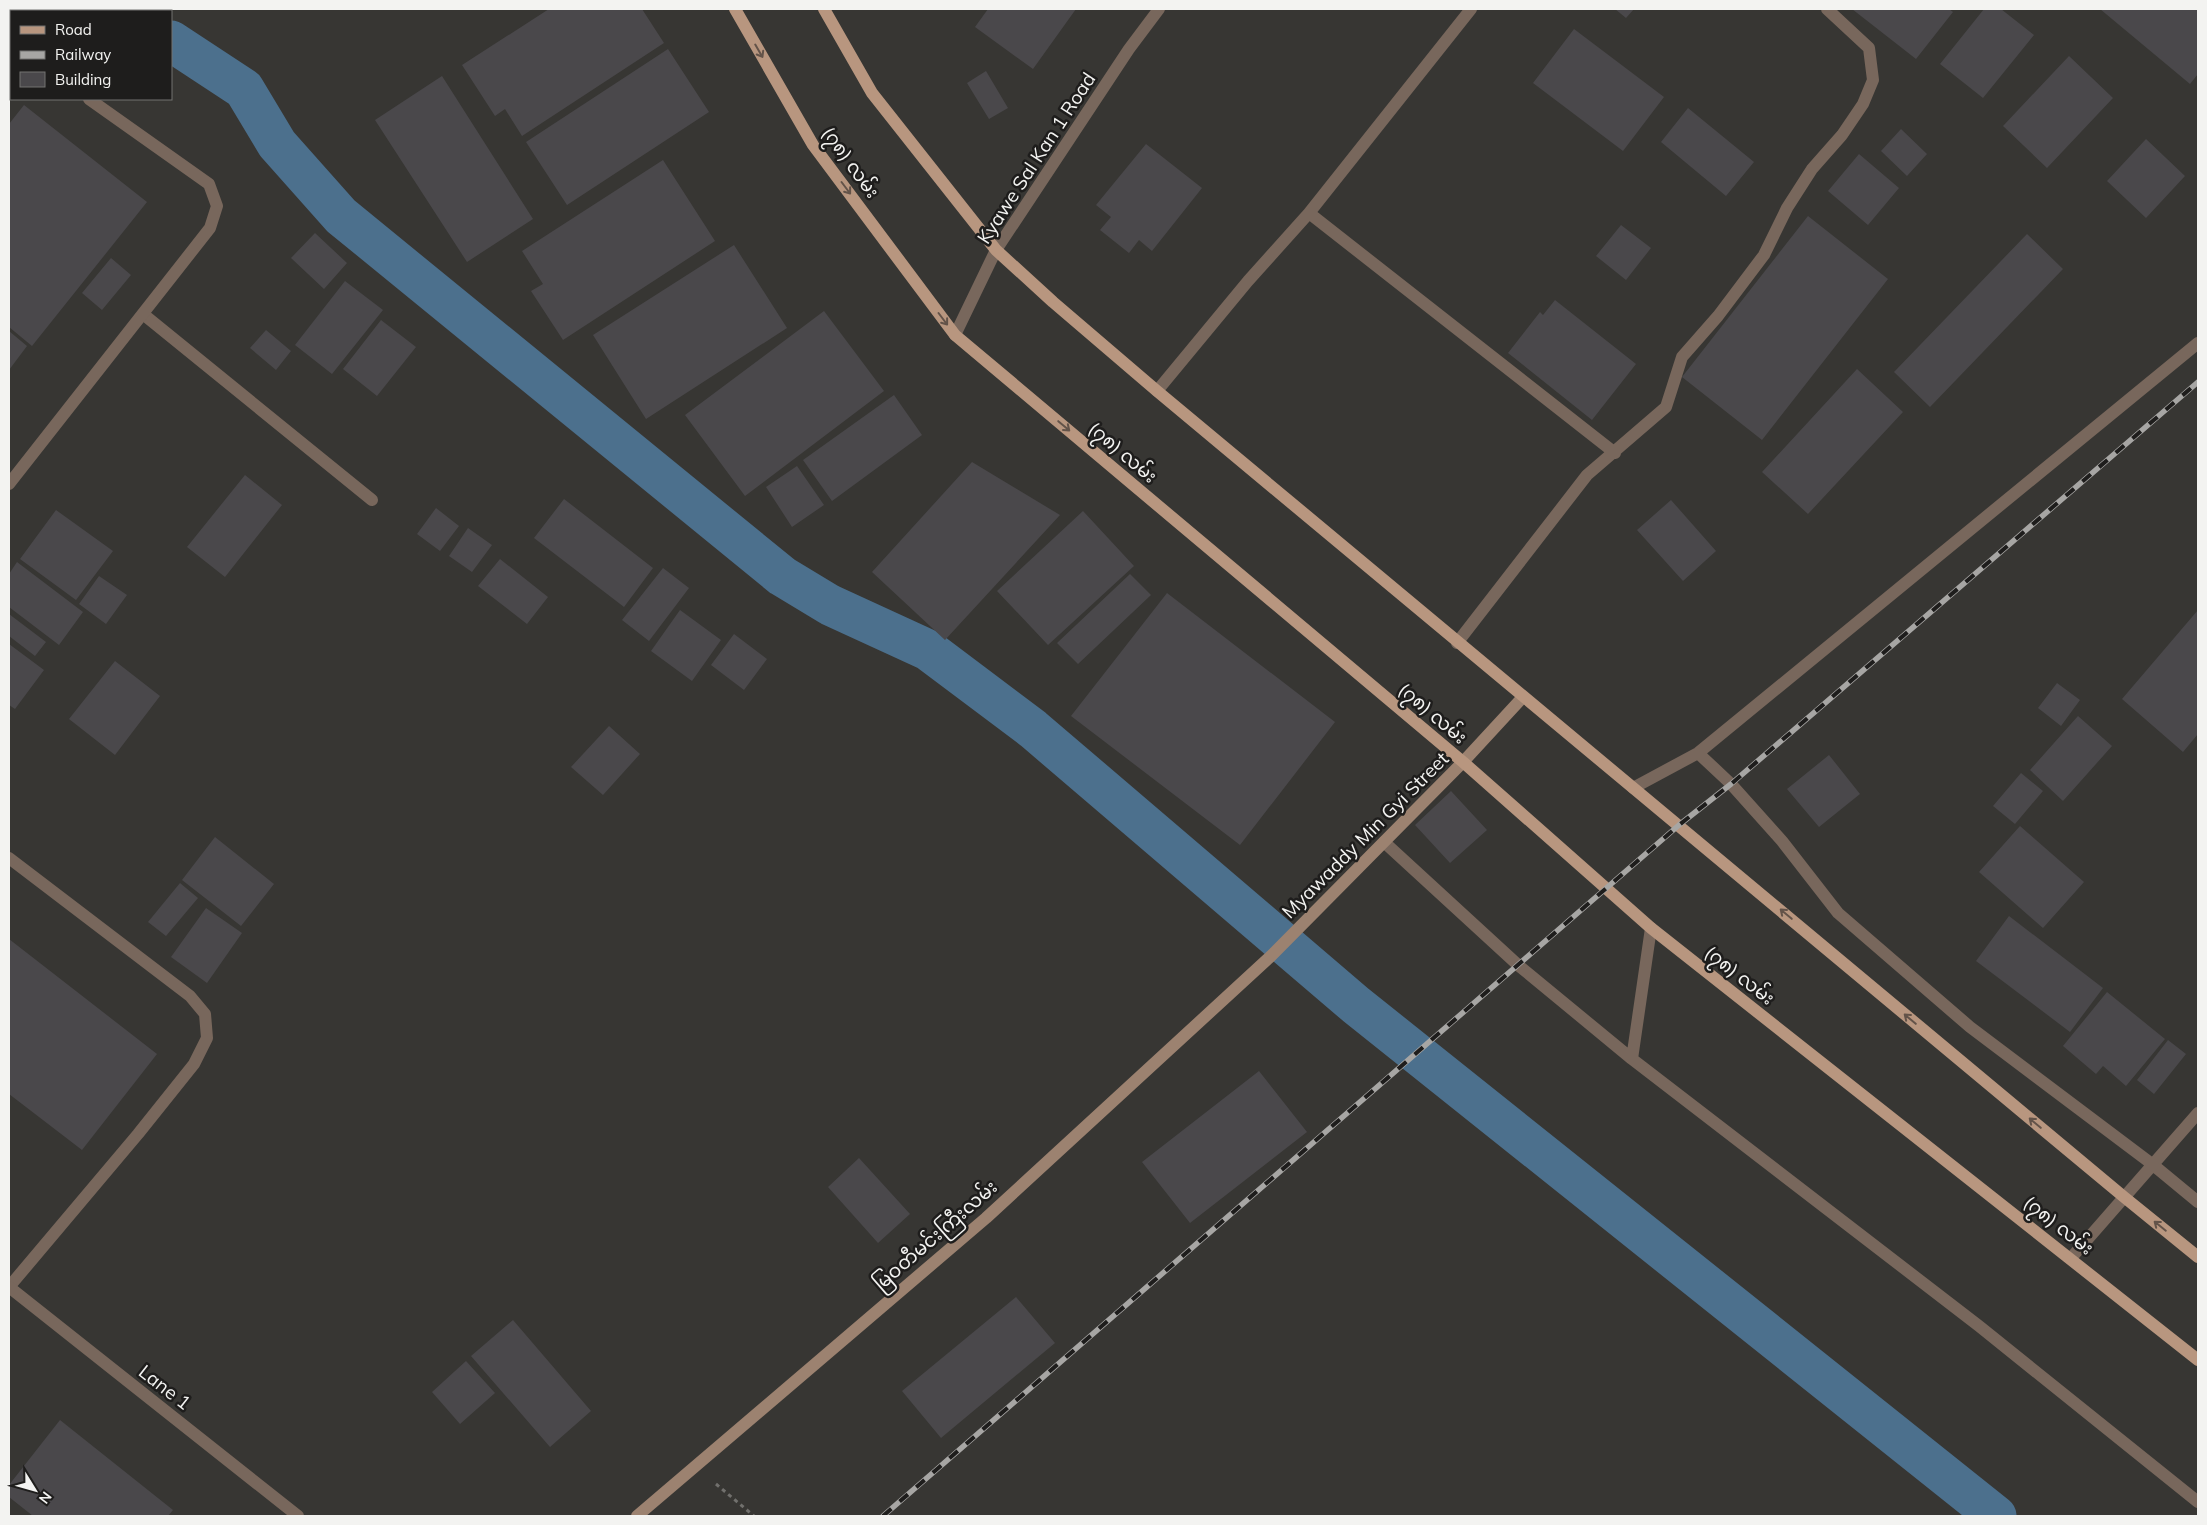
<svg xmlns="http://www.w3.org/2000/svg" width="2207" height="1525" viewBox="0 0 2207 1525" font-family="Mulish,'Noto Sans Myanmar',sans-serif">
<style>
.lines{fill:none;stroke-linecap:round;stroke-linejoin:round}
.canal{stroke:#4c708d;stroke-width:41}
.building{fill:#4a484b}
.path{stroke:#71706d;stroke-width:3;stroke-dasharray:4 4;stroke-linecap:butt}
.service{stroke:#78675c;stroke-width:12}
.minor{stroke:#78675c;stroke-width:12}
.secondary{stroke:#9c8270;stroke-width:12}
.primary{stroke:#b8967f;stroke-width:12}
.rail-casing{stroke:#a7a6a4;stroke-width:5.5}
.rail{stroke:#1e1d1c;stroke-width:4;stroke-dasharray:11;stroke-linecap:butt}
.oneway{stroke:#635349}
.labels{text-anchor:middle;stroke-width:5;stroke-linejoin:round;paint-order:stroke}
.street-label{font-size:19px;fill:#f3f3f1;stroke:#1e1d1c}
</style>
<rect width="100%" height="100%" fill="#373633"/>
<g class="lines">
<path class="canal" d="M123 9 127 11
M171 41 244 89 277 144 341 216 782 576 830 605 928 650 1033 729 1356 1005 1996 1516"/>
</g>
<path class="building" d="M549 9H642L664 43 522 136 505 109 495 116 462 65Z
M988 9H1076L1033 69 975 27Z
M1615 9H1634L1626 18Z
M1852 9H1949L1953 12 1916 59Z
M1984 9H2001L2034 35 1983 98 1940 64Z
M2100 9H2198V74L2190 84Z
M1574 29 1664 97 1623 151 1533 83Z
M668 49 709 112 567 205 526 142Z
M2069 56 2113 98 2047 168 2003 126Z
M986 71 1008 108 989 119 967 83Z
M442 76 533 219 467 262 375 120Z
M24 105 147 202 32 346 9 327V124Z
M1688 108 1754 162 1726 196 1661 142Z
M1901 129 1927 154 1907 176 1881 151Z
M2146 139 2185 176 2146 218 2107 181Z
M1146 144 1202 188 1152 251 1139 240 1129 253 1100 230 1111 217 1096 205Z
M1859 154 1899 188 1868 225 1828 191Z
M663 160 715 241 563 340 531 291 543 284 522 251Z
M1808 216 1888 279 1762 440 1682 377Z
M1621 225 1651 248 1626 280 1596 256Z
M315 233 347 263 324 289 291 258Z
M2027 234 2063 269 1930 407 1894 372Z
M734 245 787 328 646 419 593 335Z
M111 258 131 275 102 310 82 293Z
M345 281 383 310 332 374 295 345Z
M1555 300 1636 364 1592 420 1508 353 1540 312 1543 315Z
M824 311 884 391 745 496 685 415Z
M381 320 416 347 377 396 343 369Z
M266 330 291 351 276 370 250 348Z
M9 331 27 346 9 370Z
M1857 369 1903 412 1808 514 1762 472Z
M894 395 922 435 832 501 803 460Z
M972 462 1060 515 945 640 872 572Z
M797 466 824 505 792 527 766 487Z
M245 475 282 505 225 577 187 547Z
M564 499 653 568 624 607 534 538Z
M1671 500 1716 551 1683 581 1637 530Z
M436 508 459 526 440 551 417 534Z
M56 510 113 551 76 600 20 559Z
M1083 511 1134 566 1048 645 997 591Z
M468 528 492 545 472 572 449 556Z
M500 559 548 597 527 624 478 586Z
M17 562 83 612 59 645 9 607V574Z
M663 568 689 588 649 641 622 620Z
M1130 574 1151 595 1078 664 1057 643Z
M99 576 127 595 106 624 79 604Z
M1167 593 1335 722 1240 845 1071 716Z
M680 610 721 640 692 681 651 651Z
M2198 610V734L2183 752 2122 699Z
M9 614 46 642 35 656 9 636Z
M734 634 767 659 744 690 711 665Z
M9 644 44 670 15 709 9 705Z
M115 661 160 696 115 755 69 719Z
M2057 683 2080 700 2061 726 2038 708Z
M2078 716 2112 746 2063 801 2030 770Z
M609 726 640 754 603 795 571 767Z
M1829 755 1860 794 1819 827 1787 789Z
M2021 773 2043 791 2015 824 1993 806Z
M1451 791 1487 830 1450 863 1415 825Z
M2020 826 2084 882 2043 928 1979 872Z
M215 837 274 884 241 926 182 880Z
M180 883 198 898 166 936 148 922Z
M206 908 242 933 207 983 171 957Z
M2009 916 2103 988 2070 1032 1976 961Z
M9 939 157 1054 82 1150 9 1094Z
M2107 992 2165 1039 2126 1086 2103 1066 2096 1074 2063 1046Z
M2168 1040 2186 1054 2154 1094 2137 1080Z
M1259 1071 1307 1132 1190 1223 1142 1162Z
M859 1158 910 1214 878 1243 828 1187Z
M1016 1297 1055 1343 941 1438 902 1391Z
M513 1320 591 1411 550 1447 471 1356Z
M466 1361 495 1393 460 1424 432 1392Z
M60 1420 173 1510 168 1516H33L9 1497V1485Z"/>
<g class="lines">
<path class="path" d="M716 1484 754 1516"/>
<path class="service" d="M143 314 372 500
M9 858 190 996 205 1014 207 1038 194 1064 138 1134 9 1287"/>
<path class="minor" d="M9 42 11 44
M1309 213 1615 453
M955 335 996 250 1129 49 1159 9
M1157 391 1248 281 1309 213 1471 9
M9 484 210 228 217 206 209 184 89 99
M1457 643 1587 475 1666 407 1682 357 1718 316 1764 255 1787 208 1812 169 1842 135 1863 104 1873 80 1869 48 1827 9
M1698 753 1731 784 1782 841 1838 913 1970 1027 2152 1164 2198 1202
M1633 788 1698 753 2198 343
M1384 842 1518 965 1632 1059 1979 1326 2198 1502
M1632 1059 1651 928
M2071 1258 2198 1113
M9 1287 298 1516"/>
<path class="secondary" d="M637 1516 986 1218 1271 956 1463 762 1523 697"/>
<path class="primary" d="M735 9 813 145 955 335 1463 762 1651 928 2198 1360
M824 9 872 93 996 250 1053 302 1157 391 2124 1197 2198 1257"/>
<defs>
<path id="rail" d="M883 1516 1679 825 1731 784 2198 382"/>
</defs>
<use href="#rail" class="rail-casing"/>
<use href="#rail" class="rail"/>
</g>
<defs><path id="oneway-shaft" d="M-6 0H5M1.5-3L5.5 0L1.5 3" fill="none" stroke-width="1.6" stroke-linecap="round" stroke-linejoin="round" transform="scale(1.25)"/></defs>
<g class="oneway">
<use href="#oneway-shaft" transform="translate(759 51) rotate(60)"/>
<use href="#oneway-shaft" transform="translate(846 188) rotate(53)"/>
<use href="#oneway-shaft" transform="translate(943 319) rotate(53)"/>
<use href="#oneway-shaft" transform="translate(1064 426) rotate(40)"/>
<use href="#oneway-shaft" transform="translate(1786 914) rotate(-140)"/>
<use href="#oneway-shaft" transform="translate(1910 1019) rotate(-140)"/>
<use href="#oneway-shaft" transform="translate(2035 1123) rotate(-140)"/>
<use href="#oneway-shaft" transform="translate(2160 1226) rotate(-141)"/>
</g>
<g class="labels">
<g class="street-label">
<text transform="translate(1036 158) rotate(-57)" y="7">Kyawe Sal Kan 1 Road</text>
<text transform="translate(851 162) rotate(54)" y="7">(၇၈) လမ်း</text>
<text transform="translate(1123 452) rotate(40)" y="7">(၇၈) လမ်း</text>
<text transform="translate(1433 713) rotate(40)" y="7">(၇၈) လမ်း</text>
<text transform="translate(1365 835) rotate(-45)" y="7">Myawaddy Min Gyi Street</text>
<text transform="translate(1740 975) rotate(38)" y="7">(၇၈) လမ်း</text>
<text transform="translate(2059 1225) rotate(38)" y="7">(၇၈) လမ်း</text>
<text transform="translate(935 1235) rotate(-41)" y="7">မြဝတီမင်းကြီးလမ်း</text>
<text transform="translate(165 1387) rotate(38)" y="7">Lane 1</text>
</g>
</g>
<rect width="2207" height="1525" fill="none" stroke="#f3f3f1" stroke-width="20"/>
<rect x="10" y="10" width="162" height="90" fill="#1e1d1c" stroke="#737371"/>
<rect x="20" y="26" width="25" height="8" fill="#b8967f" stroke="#737371"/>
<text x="55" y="35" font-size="15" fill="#f3f3f1">Road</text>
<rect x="20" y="51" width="25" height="8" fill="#a7a6a4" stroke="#737371"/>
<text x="55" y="60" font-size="15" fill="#f3f3f1">Railway</text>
<rect x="20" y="72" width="25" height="15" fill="#4a484b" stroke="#737371"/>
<text x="55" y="85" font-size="15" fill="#f3f3f1">Building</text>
<g transform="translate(35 1490) rotate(127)" stroke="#1e1d1c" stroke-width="4" paint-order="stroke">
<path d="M0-4L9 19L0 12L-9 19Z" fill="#f3f3f1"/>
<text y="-8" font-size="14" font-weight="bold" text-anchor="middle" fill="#f3f3f1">N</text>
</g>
</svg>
